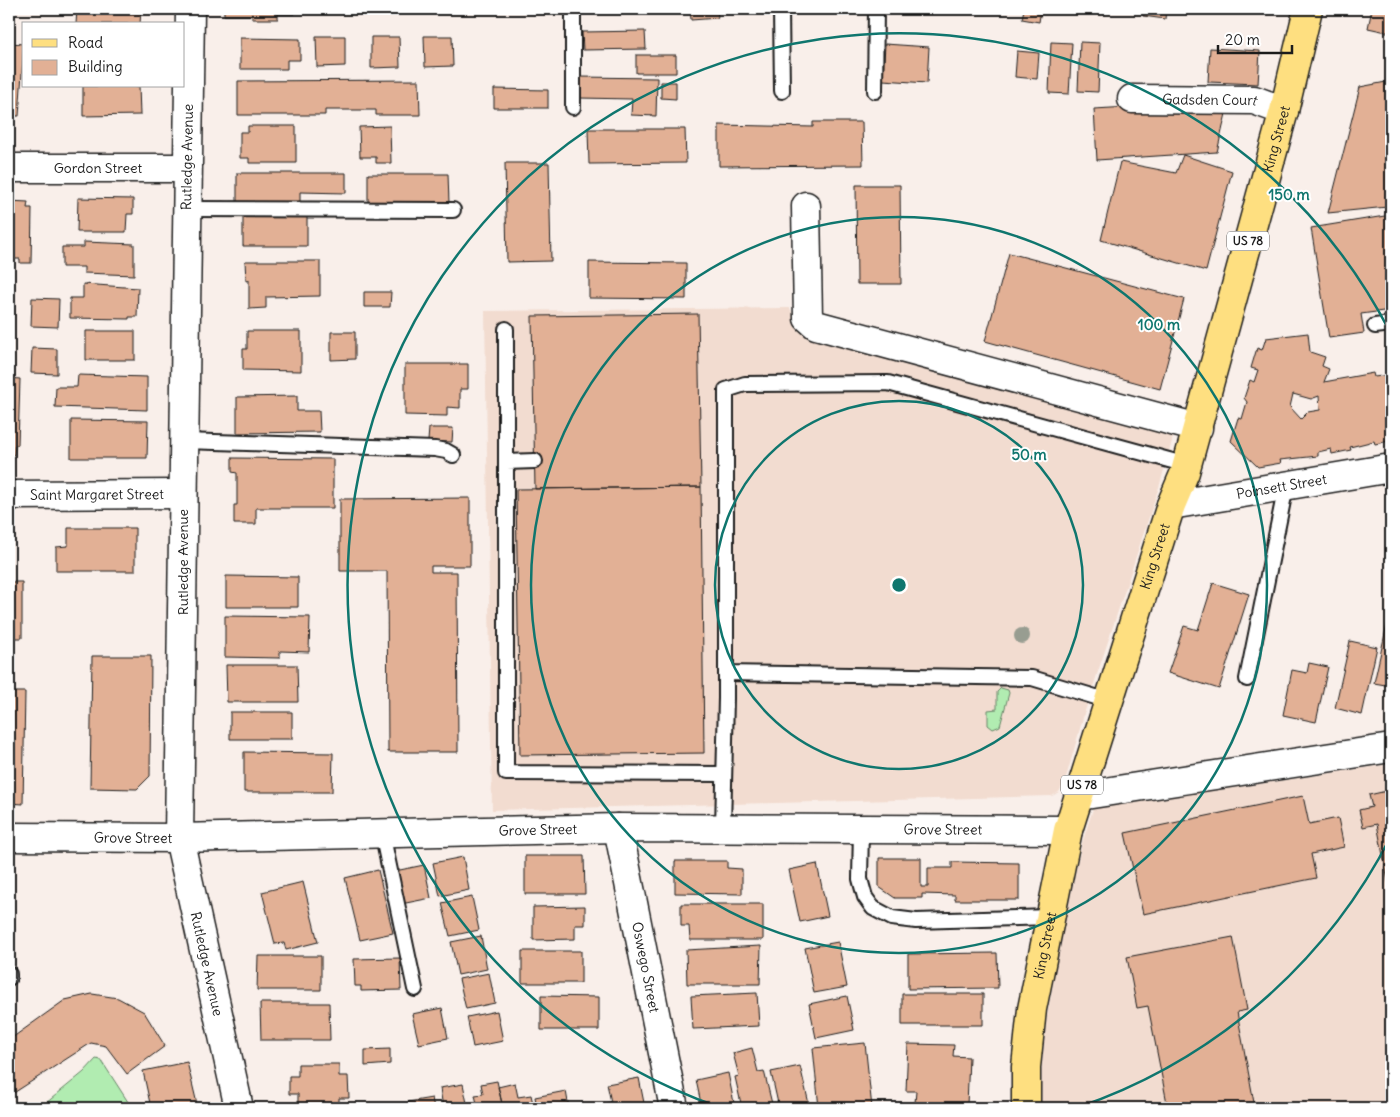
<svg xmlns="http://www.w3.org/2000/svg" width="1400" height="1117" viewBox="0 0 1400 1117" font-family="Delius,sans-serif">
<style>
.built{fill:#f2dcd0}
.green{fill:#b1ecb1;stroke:#668466}
.building{fill:#e2b095;stroke:#1c1c1c;fill-rule:evenodd}
.lines{fill:none;stroke-linecap:round;stroke-linejoin:round}
.service-casing{stroke:#1c1c1c;stroke-width:18}
.minor-casing{stroke:#1c1c1c;stroke-width:31}
.secondary-casing{stroke:#1c1c1c;stroke-width:31}
.primary-casing{stroke:#1c1c1c;stroke-width:31}
.service{stroke:#fff;stroke-width:14}
.minor{stroke:#fff;stroke-width:28}
.secondary{stroke:#fff;stroke-width:28}
.primary{stroke:#fedf80;stroke-width:28}
.tree{fill:#989d91}
.ring{fill:none;stroke:#0f766e;stroke-width:2.5}
.labels{text-anchor:middle;stroke-width:4;stroke-linejoin:round;paint-order:stroke}
.shield{fill:#fff;stroke:#606060;stroke-width:1}
.shield-label{font-size:12px;font-weight:bold;fill:#1c1c1c}
.street-label{font-size:14px;fill:#1c1c1c;stroke:#fff}
.centre{fill:#0f766e;stroke:#fff;stroke-width:2.5}
.ring-label{font-size:15px;text-anchor:middle;font-weight:bold;fill:#0f766e;stroke:#fff;stroke-width:4;stroke-linejoin:round;paint-order:stroke}
</style>
<rect width="100%" height="100%" fill="#f9efea"/>
<filter id="ink" filterUnits="userSpaceOnUse"><feTurbulence type="fractalNoise" baseFrequency=".02" numOctaves="2"/><feDisplacementMap in="SourceGraphic" scale="10" xChannelSelector="R" yChannelSelector="G"/><feConvolveMatrix kernelMatrix="1 2 1 2 8 2 1 2 1" color-interpolation-filters="sRGB"/></filter>
<g filter="url(#ink)">
<path class="built" d="M790 308 796 322 1174 434 1160 484 1085 711 1065 781 1059 792 1052 796 492 810 485 311Z
M1391 764V1108H1040V1080L1046 1022 1063 927 1082 843 1093 809Z"/>
<path class="green" d="M1001 688 1008 690 1009 693 1000 726 993 729 988 725V710L997 709V692Z
M96 1059 101 1060 132 1108H40L84 1072Z"/>
<path class="building" d="M77 9H141L140 24H76Z
M224 9H294V14H278V19H252V15H224Z
M639 9H661V13H639Z
M690 9H717L718 18 691 20Z
M1024 9H1041L1039 22 1022 19Z
M1144 9H1166L1165 19 1143 16Z
M1372 9H1391V33L1368 28Z
M645 31 646 49 583 50 582 32Z
M316 36H345V66L317 67Z
M424 36H452L453 66 425 67Z
M371 37H399L400 67 371 68Z
M240 38 300 39V60H287V69H240Z
M1051 42 1072 43 1069 94 1049 93Z
M1080 42 1100 43 1098 92 1078 91Z
M9 43 24 44 19 116H9Z
M885 44 929 47 927 83 883 80Z
M1210 48 1260 51 1258 84 1208 82Z
M1017 51 1039 53 1037 79 1015 77Z
M636 55H676V73H636Z
M580 77 657 78 656 116 631 115 632 99 580 98Z
M419 80 420 115H376V110H325V115H238V81Z
M1391 81V194L1387 207 1328 213 1360 87Z
M661 82H676V99L661 98Z
M83 86H139L140 115 83 116Z
M494 89 548 90V108H494Z
M1228 105 1217 152 1097 160 1094 109 1129 107V113Z
M813 122H862L863 165 719 166V125L813 127Z
M248 126H296V163H249V158H240V132H248Z
M390 126 391 163H376V157H360L359 127Z
M588 129H685L686 163 589 164Z
M1183 155 1232 171 1206 271 1101 240 1120 162 1176 173Z
M505 163H549L551 261 507 262Z
M237 173H346V193L300 192V203L237 202Z
M368 174H448L449 203 368 204Z
M856 185H900L901 284H857Z
M78 198 133 199V214H127L126 232H77Z
M9 201 28 202 27 208H32L31 263H20V259H9Z
M1391 215V310L1361 314 1364 333 1329 338 1311 228Z
M243 216H307V246H243Z
M84 242 134 244V275L84 273V267H62V247H84Z
M1009 253 1184 299 1160 389 985 341Z
M245 261H320V296L266 297V308L249 309V280L246 281Z
M589 262 686 263V299L589 298Z
M83 284 138 288 137 317H129V319L70 318V298H83Z
M364 292H391L390 307H364Z
M32 298 59 299 58 327 31 326Z
M698 314 701 487 535 489 532 316Z
M86 331H135V360H86Z
M247 331H301V371L243 370V349H247Z
M331 332H355V359L331 360Z
M1308 333 1310 352 1325 357 1322 366 1329 369 1324 382 1373 373 1374 377 1390 375 1389 369H1391V436L1388 437 1389 441 1375 444 1374 441 1350 447 1351 450 1332 454 1331 449 1318 452V456L1280 460 1281 463 1258 467 1231 441 1238 418 1242 419 1247 402 1244 398 1250 380 1254 382 1258 370 1251 368 1257 348 1262 350 1266 338ZM1293 394 1311 399 1319 396 1320 410 1308 412 1301 419 1290 407Z
M32 348 57 349V374L31 373Z
M405 364H468V389H460V408L447 407V416L405 415Z
M78 375 147 377V410L55 407 56 387H77Z
M9 378 20 379 18 445H15L14 455H9Z
M297 396V411H319L320 432 237 433V397Z
M71 420 148 421 147 458H71Z
M429 428H453L452 442 428 441Z
M232 458 333 459V508H256V524H234V505H237V473L232 472Z
M701 487 704 753 520 755 516 489Z
M470 498V566H431V572H457L458 752H388L387 571H340V499Z
M68 528H135V571H56V547L68 546Z
M226 576 298 577V607H226Z
M9 582H22V638H9Z
M1213 583 1249 594 1219 689 1168 673 1184 626 1198 630Z
M1390 611H1391V686L1374 683Z
M225 616 310 617 309 652 280 651V658L225 657Z
M1350 641 1377 647 1362 715 1335 708Z
M92 656H151L150 776 137 789 90 788Z
M1309 663 1328 667 1316 722 1283 715 1292 670 1307 673Z
M226 665H297L298 702H227Z
M9 692H25L23 804 9 803Z
M230 712H292V739H230Z
M244 752 333 753 332 792H244Z
M1391 790V897L1377 824 1363 827 1359 810 1372 807 1369 795Z
M1303 796 1309 824 1338 818 1344 847 1311 854 1316 878 1143 914 1125 833Z
M525 856H584L585 894H525Z
M463 857 469 890 440 896 433 863Z
M879 858H921V887H928V868H952V862L1019 863V900H955V895L922 894V898H895L879 887Z
M675 861H727V868L742 869V894L675 893Z
M817 864 828 916 800 922 789 870Z
M424 865 431 898 401 904 395 871Z
M378 870 393 933 360 940 345 878Z
M303 882 318 942 286 950 284 943 275 944 262 892Z
M472 897 479 930 450 936 442 903Z
M681 904H763V940H690L689 926H681Z
M585 906V925H575V939L533 940V907Z
M481 936 487 969 458 975 451 942Z
M1233 937 1247 1010 1237 1012 1255 1108H1168L1148 1006 1137 1008 1127 957Z
M838 942 847 987 814 993 805 948Z
M761 946 760 984H687L686 950Z
M522 951H581V983H522Z
M997 953 998 988 908 989V954Z
M258 956H321V990H257Z
M400 958 401 990 361 991V986H355L354 959Z
M489 973 495 1003 466 1009 459 979Z
M757 993 759 1026 693 1029 691 996Z
M92 994 118 998 144 1012 165 1046 127 1074 106 1046 91 1043 9 1096V1040L65 1000Z
M902 994H983V1025H902Z
M541 996 599 997V1030H541Z
M847 996 854 1030 816 1038 809 1004Z
M260 1003H329L330 1040H261Z
M442 1008 448 1038 419 1044 412 1014Z
M497 1011 503 1041 473 1047 467 1017Z
M865 1043 872 1108H819L813 1048Z
M908 1044 954 1045 953 1056 969 1057 967 1105 915 1103 916 1091H906Z
M752 1048 758 1072 764 1071 773 1108H742L735 1077 739 1076 733 1053Z
M390 1049V1064L365 1066V1050Z
M187 1062 198 1108H151L143 1071Z
M298 1064H339V1076H348L349 1098H339V1106L298 1107V1094H289V1076H298Z
M800 1066 810 1108H779L771 1072Z
M728 1073 735 1108H702L696 1080Z
M639 1078 645 1108H608L607 1103 611 1102 607 1084Z
M497 1081 503 1108H478L475 1095 483 1094 481 1084Z
M515 1083 518 1097 531 1095 534 1108H503L498 1087Z
M463 1084 468 1108H443L440 1088Z
M566 1091 569 1108H537L535 1097Z
M432 1098 434 1108H409L408 1102Z"/>
<g class="lines">
<defs>
<path id="service" d="M781 9 782 91
M875 91 876 9
M573 107V9
M186 209 453 210
M1375 326 1391 324
M506 329V773L724 774
M184 441 435 449 446 451 453 455
M506 462 535 461
M726 673 1032 678 1109 701
M1247 679 1286 486
M723 828 726 698V390L745 384 888 383 1187 465
M861 829 860 879 865 897 873 908 892 918 916 921 1049 917
M382 833 415 989
M9 974V978"/>
<g id="minor">
<path id="s1" d="M1132 99 1254 100 1284 111"/>
<path id="s2" d="M9 168H187"/>
<path d="M806 206 808 318 816 325 1198 428"/>
<path id="s3" d="M9 495 183 494"/>
<path id="s4" d="M1171 505 1391 468"/>
<path d="M1079 796 1391 748"/>
<path id="s5" d="M618 828 674 1108"/>
<path id="s6" d="M9 837 179 838 618 828 1068 830"/>
</g>
<g id="secondary">
<path id="s7" d="M190 9 179 838 239 1108"/>
</g>
<g id="primary">
<path id="s8" d="M1026 1108V1067L1032 1009 1068 830 1171 505 1185 472 1284 111 1308 9"/>
</g>
</defs>
<use href="#service" class="service-casing"/>
<use href="#minor" class="minor-casing"/>
<use href="#secondary" class="secondary-casing"/>
<use href="#primary" class="primary-casing"/>
<use href="#service" class="service"/>
<use href="#minor" class="minor"/>
<use href="#secondary" class="secondary"/>
<use href="#primary" class="primary"/>
</g>
<circle class="tree" cx="1022" cy="636" r="8"/>
</g>
<g class="ring">
<circle cx="899" cy="585" r="184"/>
<circle cx="899" cy="585" r="368"/>
<path d="M1391 836A552 552 0 0 1 1079 1107M719 1107A552 552 0 1 1 1391 334"/>
</g>
<g class="labels">
<g class="shield">
<rect x="1227" y="231.5" width="42" height="19" rx="4"/>
<rect x="1061" y="775.5" width="42" height="19" rx="4"/>
</g>
<g class="shield-label">
<text x="1248" y="245">US 78</text>
<text x="1082" y="789">US 78</text>
</g>
<g class="street-label">
<text dy="5" stroke="none"><textPath href="#s1" startOffset="78">Gadsden Court</textPath></text>
<text dy="5" stroke="none"><textPath href="#s8" startOffset="1004">King Street</textPath></text>
<text transform="translate(187 157) rotate(-89)" y="5">Rutledge Avenue</text>
<text dy="5" stroke="none"><textPath href="#s2" startOffset="89">Gordon Street</textPath></text>
<text dy="5" stroke="none"><textPath href="#s4" startOffset="112">Poinsett Street</textPath></text>
<text dy="5" stroke="none"><textPath href="#s3" startOffset="88">Saint Margaret Street</textPath></text>
<text dy="5" stroke="none"><textPath href="#s8" startOffset="569">King Street</textPath></text>
<text transform="translate(183 562) rotate(-90)" y="5">Rutledge Avenue</text>
<text dy="5" stroke="none"><textPath href="#s6" startOffset="934">Grove Street</textPath></text>
<text dy="5" stroke="none"><textPath href="#s6" startOffset="529">Grove Street</textPath></text>
<text dy="5" stroke="none"><textPath href="#s6" startOffset="124">Grove Street</textPath></text>
<text dy="5" stroke="none"><textPath href="#s8" startOffset="164">King Street</textPath></text>
<text dy="5" stroke="none"><textPath href="#s7" startOffset="958">Rutledge Avenue</textPath></text>
<text dy="5" stroke="none"><textPath href="#s5" startOffset="142">Oswego Street</textPath></text>
</g>
</g>
<circle cx="899" cy="585" r="8" class="centre"/>
<g class="ring-label">
<text x="1289" y="200">150 m</text>
<text x="1159" y="330">100 m</text>
<text x="1029" y="460">50 m</text>
</g>
<rect width="1400" height="1117" fill="none" stroke="#fff" stroke-width="30"/>
<rect x="15" y="15" width="1370" height="1087" fill="none" stroke="#1c1c1c" stroke-width="2" filter="url(#ink)"/>
<rect x="22" y="22" width="162" height="65" fill="#ffffff" stroke="#a4a4a4"/>
<rect x="32" y="39" width="25" height="8" fill="#fedf80" stroke="#a4a4a4"/>
<text x="68" y="48" font-size="15" fill="#1c1c1c">Road</text>
<rect x="32" y="60" width="25" height="15" fill="#e2b095" stroke="#a4a4a4"/>
<text x="68" y="72" font-size="15" fill="#1c1c1c">Building</text>
<path d="M1218 45v8h74v-8" fill="none" stroke="#1c1c1c" stroke-width="2.5"/>
<text x="1225" y="45" font-size="15" fill="#1c1c1c" stroke="#ffffff" stroke-width="4" paint-order="stroke">20 m</text>
</svg>
